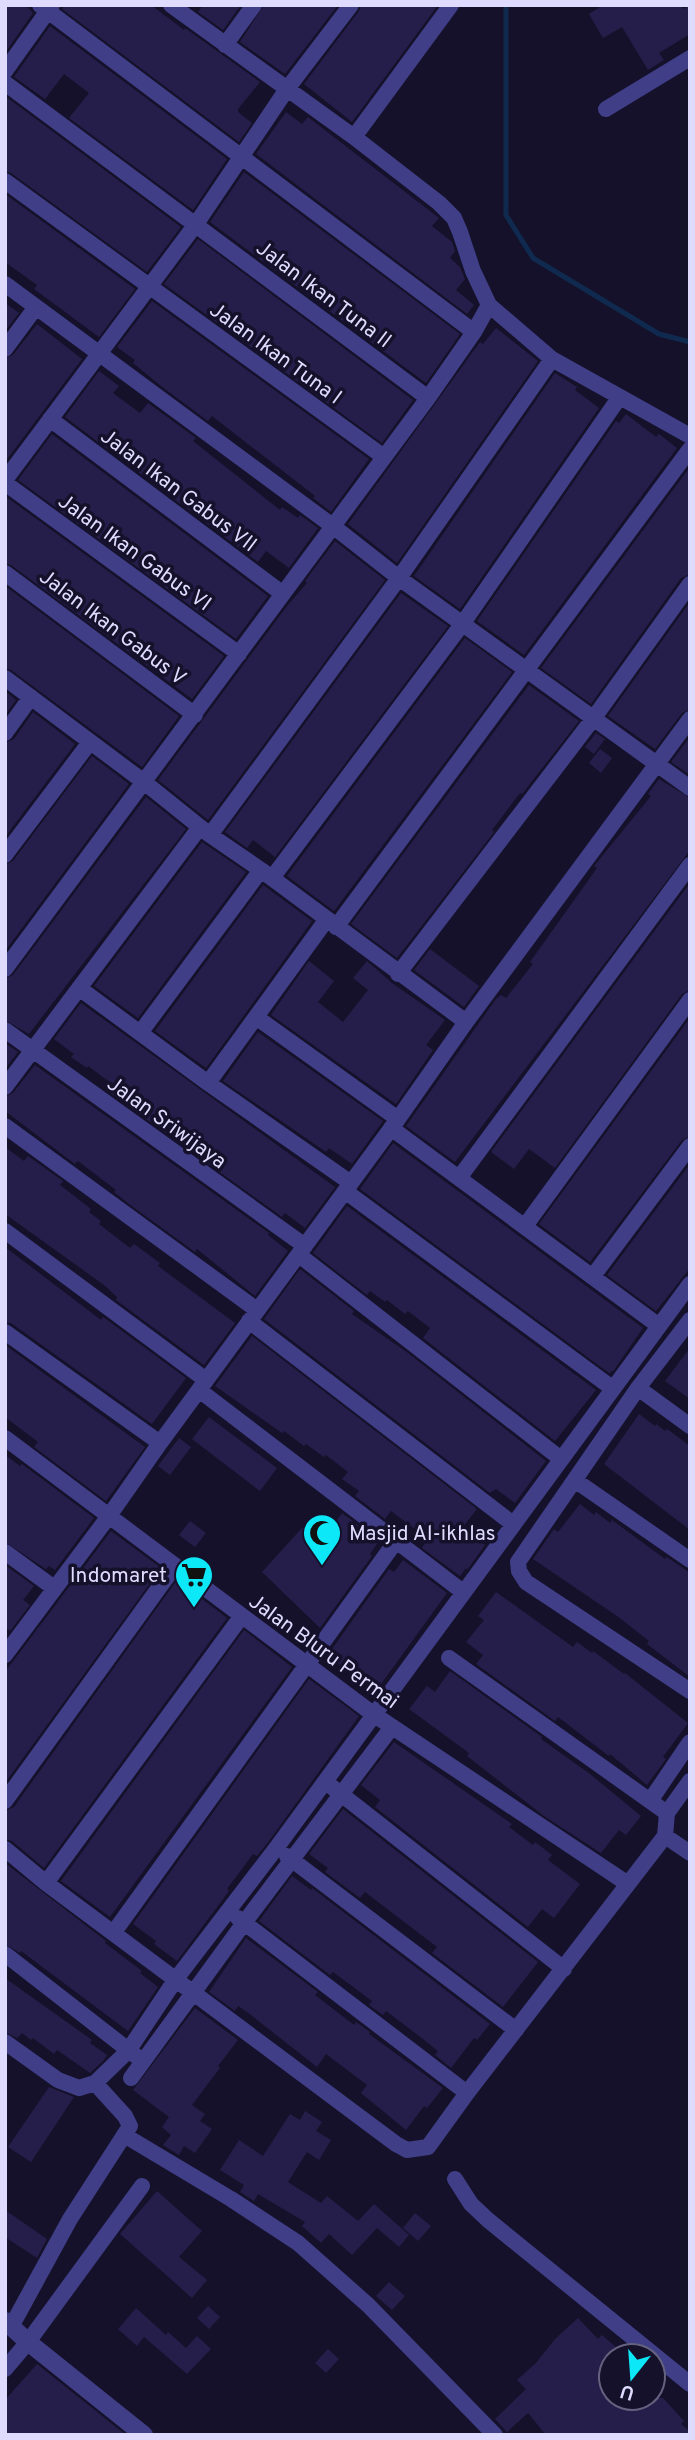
<svg xmlns="http://www.w3.org/2000/svg" width="695" height="2440" viewBox="0 0 695 2440" font-family="Overpass,sans-serif">
<style>
.lines{fill:none;stroke-linecap:round;stroke-linejoin:round}
.stream{stroke:#102a4f;stroke-width:5}
.building{fill:#261e4a}
.minor{stroke:#3f3e87;stroke-width:16}
.tertiary{stroke:#3f3e87;stroke-width:18}
.labels{text-anchor:middle;stroke-width:7;stroke-linejoin:round;paint-order:stroke}
.street-label{font-size:21px;fill:#dedbfe;stroke:#15112a}
.poi-label{font-size:21px;fill:#dedbfe;stroke:#15112a;text-anchor:start}
</style>
<rect width="100%" height="100%" fill="#15112a"/>
<g class="lines">
<path class="stream" d="M506 5V215L533 258 659 334 690 342"/>
</g>
<path class="building" d="M5 5H25L33 13 5 53Z
M65 5H151L184 30 185 28 260 82 238 109V112L252 123 239 142 62 9Z
M203 5H241L223 30 198 12Z
M264 5H338L285 74 240 42Z
M361 5H438L352 122 304 84 359 11Z
M603 5H680L683 9 690 5V34L659 53 664 60 648 70 622 27 603 38 589 14Z
M50 26 227 159 193 210 69 118 89 93 64 74 45 99 14 77Z
M5 96 181 227 147 272 11 173 5 171Z
M286 112 302 124 308 117 439 218 432 226 452 242 455 251 450 258 460 267 465 279 456 290 474 305 467 314 256 154Z
M244 172 460 334 426 383 210 222Z
M5 194 135 289 99 337 34 289 37 285 5 262Z
M198 239 413 400 382 443 164 284Z
M152 301 369 459 331 512 313 498 315 496 212 416 208 421 161 386 133 363 135 360 117 347Z
M5 303 19 313 5 331Z
M37 324 82 359 5 462V359L13 355Z
M496 328 538 361 397 563 348 524 480 342 483 344Z
M99 371 119 386 113 393 140 413 148 403 196 438 193 441 280 510 282 507 298 518 300 515 318 528 289 568 266 551 258 562 65 417Z
M555 373 577 387 575 390 599 408 460 609 414 576Z
M626 414 656 437 659 434 677 448 524 655 477 621 616 421 619 423Z
M52 434 268 596 236 639 18 480Z
M690 467V574L681 578 591 704 541 668Z
M5 496 224 656 192 699 11 565 5 563Z
M335 541 385 580 208 820 158 780 287 606 307 583 305 581Z
M8 588 179 716 142 767 11 670 5 668V592Z
M401 593 448 626 275 857 253 840 247 848 225 832Z
M690 602V709L682 713 655 749 608 716Z
M465 638 512 672 334 911 287 876Z
M529 685 579 721 522 794 520 793 492 830 494 832 397 958 351 924Z
M5 691 16 700 5 715Z
M33 712 75 744 5 837V743L14 739Z
M596 733 605 739 594 754 585 747Z
M690 737V775L671 762Z
M600 749 612 758 601 773 589 763Z
M92 756 129 784 5 951V865L13 861Z
M659 779 690 798V850L455 1162 406 1126 496 999 501 995 506 998 533 964 530 962 597 868 594 866 651 796 648 794Z
M146 797 186 829 29 1034 5 1020V979L13 975Z
M202 842 246 872 138 1018 94 986Z
M690 883V990L682 994 555 1168 529 1149 514 1169 491 1152Z
M263 885 312 921 206 1068 155 1031Z
M430 949 479 986 464 1007 414 970Z
M309 961 334 981 318 1002 343 1022 368 990 353 978 367 961 392 983 445 1020 426 1045 433 1050 396 1104 271 1015Z
M81 1003 335 1187 305 1228 285 1213 282 1217 106 1090 111 1083 88 1066 87 1068 71 1057 74 1054 54 1039Z
M690 1018V1136L682 1140 590 1262 539 1224Z
M258 1032 383 1121 352 1164 329 1148 326 1152 223 1081Z
M5 1043 18 1052 5 1069Z
M35 1065 269 1233 268 1235 288 1251 255 1296 197 1249 195 1252 129 1204 114 1192 116 1190 78 1161 75 1164 5 1111V1097L13 1093Z
M393 1143 643 1328 614 1370 609 1373 360 1189Z
M5 1147 24 1161 28 1156 63 1181 60 1185 91 1209 89 1212 101 1221 99 1224 130 1248 134 1244 160 1263 158 1266 235 1323 204 1365 116 1300 117 1297 104 1285 5 1214Z
M690 1164V1268L656 1311 607 1275Z
M347 1206 596 1390 555 1441 423 1338 430 1328 408 1311 405 1314 387 1300 385 1302 370 1291 367 1295 313 1253Z
M5 1247 101 1320 103 1317 186 1378 152 1424 11 1323 5 1322Z
M300 1269 354 1311 352 1314 408 1353 546 1461 515 1503 496 1489 490 1493 264 1319Z
M252 1336 477 1509 462 1528 485 1545 467 1570 466 1568 460 1576 422 1548 428 1539 391 1511 385 1519 355 1496 359 1491 342 1479 348 1472 326 1455 324 1457 306 1444 304 1446 284 1431 282 1433 215 1386Z
M5 1345 145 1447 106 1501 34 1447 38 1442 5 1417Z
M690 1348V1399L665 1381Z
M639 1414 655 1426 656 1424 665 1431 667 1429 690 1446V1530L604 1464Z
M209 1417 277 1468 260 1491 192 1439Z
M179 1438 191 1447 170 1475 158 1466Z
M5 1455 20 1466 22 1464 94 1518 55 1570 49 1566 46 1569 5 1542Z
M580 1504 594 1515 596 1512 610 1523 612 1520 665 1559 667 1557 690 1573V1677L647 1644 649 1641 617 1616 533 1559 554 1529 558 1532Z
M342 1513 379 1541 370 1554 372 1556 320 1628 262 1572 310 1519 327 1533Z
M190 1521 206 1533 195 1547 179 1535Z
M111 1531 161 1568 5 1783V1672Z
M403 1560 447 1593 376 1691 327 1656 389 1569 394 1572Z
M5 1565 34 1586 23 1600 30 1605 10 1631 5 1627Z
M177 1580 227 1618 44 1868 12 1841 5 1839V1811L14 1807Z
M496 1592 573 1647 577 1642 592 1653 593 1651 624 1674 625 1673 688 1723 663 1757 666 1759 647 1785 610 1754 609 1756 558 1717 555 1721 476 1664 483 1655 466 1642 484 1620 478 1616Z
M244 1630 292 1667 110 1917 61 1881Z
M450 1671 542 1737 541 1739 590 1774 641 1816 626 1835 619 1830 601 1853 544 1816 467 1756 469 1753 409 1709 427 1686 435 1692Z
M309 1679 359 1716 269 1841 257 1856 253 1854 227 1889 229 1891 177 1961 154 1944 156 1941 133 1924Z
M394 1742 512 1824 509 1827 533 1845 535 1842 552 1855 548 1860 580 1884 554 1918 542 1909 528 1927 375 1807 380 1800 361 1785Z
M343 1809 538 1962 503 2007 432 1953 437 1947 365 1892 360 1898 325 1872 328 1868 309 1854Z
M5 1863 106 1941 105 1943 142 1971 140 1973 158 1987 128 2031 21 1951 20 1953 5 1944Z
M292 1876 311 1890 312 1888 490 2024 477 2040 474 2038 451 2068 435 2055 438 2051 423 2039 386 2011 383 2015 369 2005 372 2001 333 1972 330 1975 259 1921Z
M246 1938 318 1992 315 1995 354 2025 356 2022 370 2032 369 2034 443 2088 427 2108 424 2106 406 2130 361 2093 367 2085 326 2054 317 2067 247 2012 238 2006 235 2011 209 1992Z
M5 1978 92 2040 90 2043 107 2055 103 2061 90 2073 57 2050 54 2054 33 2038 31 2040 22 2033 17 2038 5 2032Z
M195 2008 238 2040 218 2066 220 2068 192 2105 205 2114 200 2121 212 2129 195 2153 184 2146 179 2155 163 2145 171 2135 162 2127 169 2117 133 2090Z
M49 2087 74 2097 31 2162 8 2147Z
M305 2111 322 2122 316 2131 331 2140 319 2160 307 2152 288 2182 321 2203 327 2196 358 2221 374 2204 409 2235 399 2247 377 2228 352 2255 329 2234 321 2243 302 2226 305 2222 258 2194 254 2201 240 2192 244 2185 220 2170 239 2140 263 2156 290 2114 300 2120Z
M157 2191 202 2231 179 2257 207 2280 192 2298 120 2234Z
M5 2210 47 2239 37 2258 5 2237Z
M415 2213 431 2226 418 2241 403 2228Z
M389 2282 405 2296 392 2310 376 2296Z
M208 2306 220 2317 209 2329 197 2318Z
M136 2308 166 2335 168 2332 186 2348 197 2336 211 2349 187 2374 144 2337 137 2346 118 2329Z
M578 2318 598 2339 602 2335 626 2356H611V2398H663L684 2421 681 2424 690 2431V2435H546L528 2413 507 2432 495 2419 526 2389 517 2380 536 2363 555 2339Z
M328 2349 339 2359 326 2373 315 2363Z
M37 2364 126 2435H5V2400Z"/>
<g class="lines">
<path class="minor" d="M40 5 474 332
M171 5 354 137 439 203 454 218 460 232 473 271 489 305 552 359 690 436
M225 45 254 5
M5 71 52 5
M5 83 428 398
M606 109 690 58
M354 137 451 5
M5 181 384 457
M5 284 334 527 399 578 690 788
M5 349 36 307
M50 419 283 594
M5 480 196 224 287 89 351 5
M5 483 239 654
M5 573 195 715
M5 678 144 782 210 835 261 870 466 1022
M5 733 31 697
M210 835 399 578 552 359
M5 855 90 742
M272 878 463 623 619 398
M336 927 690 449
M5 969 428 398 474 332 489 305
M398 974 593 719 690 584
M79 988 208 1083 351 1183
M256 1017 398 1119
M5 1030 305 1246
M140 1033 261 870
M208 1083 327 919
M5 1087 200 827
M5 1126 257 1310
M391 1128 659 1326
M459 1178 690 865
M345 1191 612 1388
M525 1226 690 1000
M5 1231 206 1380
M299 1255 561 1459
M593 1276 690 1146
M690 1320 638 1388 518 1562 519 1571 526 1582 690 1691
M249 1321 513 1524
M5 1332 160 1443
M638 1388 690 1426
M199 1390 463 1592
M5 1438 373 1714 628 1884
M576 1481 690 1560
M5 1552 54 1588
M5 1655 109 1516 160 1443 398 1119 466 1022 690 719
M449 1658 667 1813
M332 1787 564 1969
M5 1801 174 1567
M650 1801 690 1742
M665 1836 690 1853
M5 1849 46 1883 396 2144 407 2150 428 2147 467 2093 665 1836 667 1813 690 1781
M287 1856 516 2030
M46 1883 241 1617
M238 1918 467 2093
M114 1932 396 1541
M5 1954 136 2056
M5 2042 58 2080 79 2088 95 2083 128 2051 176 1979 277 1847 690 1284
M131 2078 244 1923 392 1727
M124 2135 231 2199 298 2243 368 2305 495 2435
M455 2179 471 2204 488 2220 690 2384
M11 2327 70 2219 130 2126 125 2116 95 2083
M5 2369 28 2342 142 2186"/>
<path class="tertiary" d="M5 2321 28 2342 144 2435"/>
</g>
<defs>
<symbol id="mosque-pin" viewBox="-11 -11 22 30"><path d="M0 17L-7.5 6A9.5 9.5 0 1 1 7.5 6Z" fill="#0de8f8" stroke="#15112a"/><path d="M3.5-4.9A6 6 0 1 0 3.5 4.9A5 5 0 1 1 3.5-4.9Z" fill="#111"/></symbol>
<symbol id="supermarket-pin" viewBox="-11 -11 22 30"><path d="M0 17L-7.5 6A9.5 9.5 0 1 1 7.5 6Z" fill="#0de8f8" stroke="#15112a"/><path d="M-6-5.5h2.5l.6 2H6L4.5 2H-2.5L-4.4-4H-6ZM-1.5 3.2a1.3 1.3 0 1 0 .1 0ZM3 3.2a1.3 1.3 0 1 0 .1 0Z" fill="#111"/></symbol>
</defs>
<g fill-rule="evenodd">
<use href="#mosque-pin" x="300" y="1511" width="44" height="60"/>
<use href="#supermarket-pin" x="172" y="1553" width="44" height="60"/>
</g>
<g class="labels">
<g class="street-label">
<text transform="translate(324 294) rotate(37)" y="7">Jalan Ikan Tuna II</text>
<text transform="translate(276 353) rotate(36)" y="7">Jalan Ikan Tuna I</text>
<text transform="translate(179 490) rotate(37)" y="7">Jalan Ikan Gabus VII</text>
<text transform="translate(135 552) rotate(36)" y="7">Jalan Ikan Gabus VI</text>
<text transform="translate(113 627) rotate(37)" y="7">Jalan Ikan Gabus V</text>
<text transform="translate(167 1122) rotate(36)" y="7">Jalan Sriwijaya</text>
<text transform="translate(324 1651) rotate(36)" y="7">Jalan Bluru Permai</text>
</g>
<g class="poi-label">
<text x="349" y="1540">Masjid Al-ikhlas</text>
<text x="167" y="1582" text-anchor="end">Indomaret</text>
</g>
</g>
<rect width="695" height="2440" fill="none" stroke="#dedbfe" stroke-width="14"/>
<g transform="translate(632 2377) rotate(197)"><circle r="33" fill="#15112a" stroke="#65627f" stroke-width="2"/>
<path d="M0-5L12 26L0 18L-12 26Z" fill="#0de8f8"/>
<text y="-10" font-size="19" font-weight="bold" text-anchor="middle" fill="#dedbfe">U</text>
</g>
</svg>
